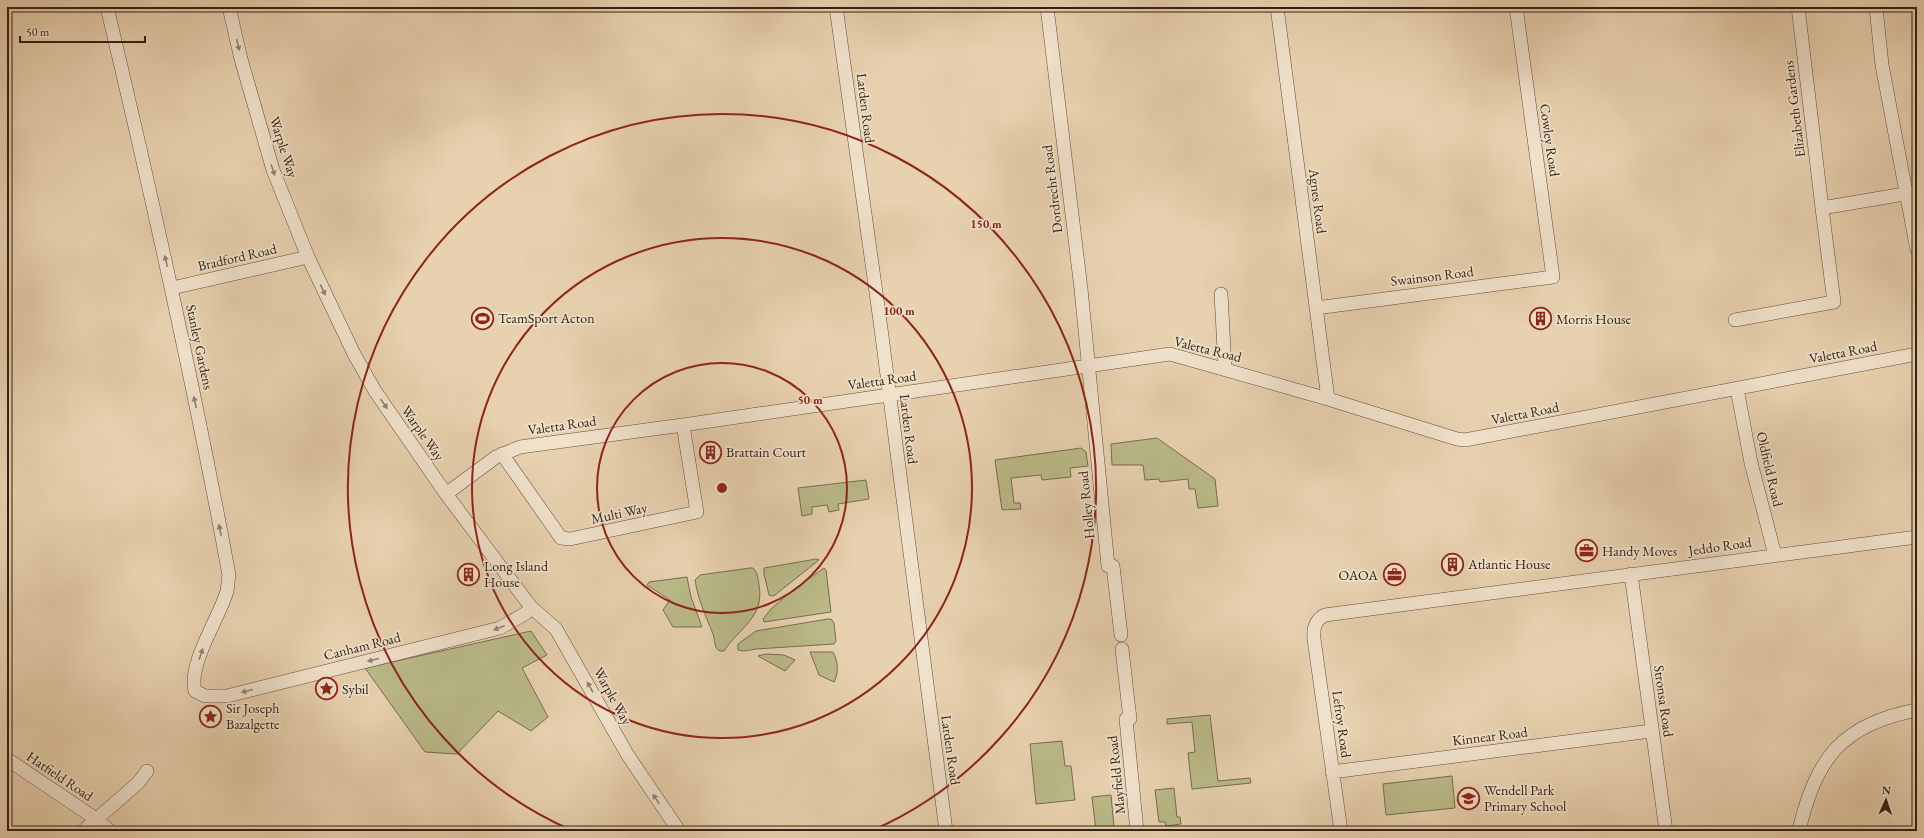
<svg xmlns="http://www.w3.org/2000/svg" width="1924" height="838" viewBox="0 0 1924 838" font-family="'EB Garamond',serif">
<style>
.green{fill:#baba88;stroke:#766e4e}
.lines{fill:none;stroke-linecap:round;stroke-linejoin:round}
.minor-casing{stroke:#604d3b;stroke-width:14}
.minor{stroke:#f0e1cb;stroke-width:13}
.oneway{fill:#918170}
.ring{fill:none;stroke:#8f2418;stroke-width:2}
.labels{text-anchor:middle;stroke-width:3.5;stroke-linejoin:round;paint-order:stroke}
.street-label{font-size:14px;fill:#322114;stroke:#f0e1cb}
.poi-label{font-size:14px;fill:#322114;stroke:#f0e1cb;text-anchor:start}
.centre{fill:#8f2418;stroke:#f0e1cb;stroke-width:2}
.ring-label{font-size:12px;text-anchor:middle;font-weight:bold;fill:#8f2418;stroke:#f0e1cb;stroke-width:3.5;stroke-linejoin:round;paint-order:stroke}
</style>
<rect width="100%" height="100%" fill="#e8d1af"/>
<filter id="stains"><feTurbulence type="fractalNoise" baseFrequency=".005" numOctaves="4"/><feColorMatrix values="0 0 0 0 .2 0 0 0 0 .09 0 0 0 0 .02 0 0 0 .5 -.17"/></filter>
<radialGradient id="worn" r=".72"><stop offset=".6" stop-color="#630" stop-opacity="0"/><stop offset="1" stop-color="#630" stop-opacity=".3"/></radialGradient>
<path class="green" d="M1157 438 1215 479 1218 506 1198 508 1195 489H1189L1188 479 1160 482 1159 479 1145 480 1143 465H1112L1111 444Z
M1081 448 1086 452 1088 466 1070 468 1071 477 1042 480 1041 475 1011 478 1014 503H1020L1021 509 1002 510 995 460Z
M866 480 869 499 838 504 839 510 829 512 827 505 812 507V514L802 516 798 488Z
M816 559 819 560 775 595 772 596 769 595 764 574V568Z
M750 568H753C758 573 758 579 759 585 765 617 739 628 724 651H720C714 649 715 640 713 634 706 616 698 600 695 580L700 575Z
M824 568 826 570 831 612 764 622 763 619 772 608 793 590Z
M687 577 691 597 702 627H673L663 610 670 600 647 585 649 582Z
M828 619H831L834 623 836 641 834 644 756 649 744 651 738 650V644L756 631Z
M531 631 547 655 522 668 548 717 531 731 498 711 457 754 425 752 365 668Z
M810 652H833C838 661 839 673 834 682L819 675Z
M766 654 784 655 795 660 785 671 758 656Z
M1210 715 1218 781 1250 778 1251 783 1192 789 1188 753 1195 752 1192 722 1167 724V719Z
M1062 741 1065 766H1071L1075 800 1036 804 1030 744Z
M1452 776 1455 808 1386 815 1383 784Z
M1174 788 1177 817H1180L1181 824 1166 826 1165 822H1159L1155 790Z
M1111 795 1114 827 1110 828V831H1096L1092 797Z"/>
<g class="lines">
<defs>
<path id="minor" d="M107 7C152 196 194 385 229 575 228 580 228 586 227 591 219 619 188 663 195 691L205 696H227L500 628 526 613 531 607
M229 7 241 59 273 170 308 257 354 354 375 391 446 494 531 607 556 629 627 754 679 831
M836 7 880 321 946 831
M1047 7 1081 289 1108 566H1113L1121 635
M1277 7 1328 399
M1798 7 1822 208
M1876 7 1882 65 1917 250
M172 288 308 257
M1221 294 1225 368
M1316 308 1553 277 1516 7
M1735 320 1834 302 1822 208 1916 192
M1737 389 1751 463 1775 555
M502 454 561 538 570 539 697 512 683 425
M446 494 496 457 520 447 683 425 1170 354 1328 399 1457 439 1465 440 1917 354
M1631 574 1666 831
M1122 649 1130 719H1126L1137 831
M7 759 96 819 110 831
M1332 772 1651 731
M83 831 138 783 147 771
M1341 831 1314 639C1313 628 1315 620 1325 615L1917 537
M1799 831C1815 759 1842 724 1917 710"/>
</defs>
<use href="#minor" class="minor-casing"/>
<use href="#minor" class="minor"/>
</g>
<defs><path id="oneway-solid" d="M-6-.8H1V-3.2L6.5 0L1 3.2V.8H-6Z"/></defs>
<g class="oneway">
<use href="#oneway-solid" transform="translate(238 45) rotate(76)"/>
<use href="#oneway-solid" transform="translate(273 170) rotate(71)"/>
<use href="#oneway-solid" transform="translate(166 261) rotate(-103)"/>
<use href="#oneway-solid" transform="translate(323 290) rotate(65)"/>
<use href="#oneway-solid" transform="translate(195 402) rotate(-102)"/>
<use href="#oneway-solid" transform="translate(384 404) rotate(55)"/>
<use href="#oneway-solid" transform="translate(220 530) rotate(-101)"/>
<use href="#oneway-solid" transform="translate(499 628) rotate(159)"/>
<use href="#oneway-solid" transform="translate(201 654) rotate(-71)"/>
<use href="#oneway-solid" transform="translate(373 660) rotate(166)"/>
<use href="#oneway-solid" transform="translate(590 687) rotate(-119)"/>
<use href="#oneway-solid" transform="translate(247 691) rotate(166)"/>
<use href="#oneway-solid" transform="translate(656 799) rotate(-123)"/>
</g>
<g class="ring">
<circle cx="722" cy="488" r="125"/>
<circle cx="722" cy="488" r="250"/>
<path d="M573 831A374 374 0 1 1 871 831"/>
</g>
<defs>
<symbol id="stadium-ring" viewBox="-11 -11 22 22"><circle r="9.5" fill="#f0e1cb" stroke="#8f2418" stroke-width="1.5"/><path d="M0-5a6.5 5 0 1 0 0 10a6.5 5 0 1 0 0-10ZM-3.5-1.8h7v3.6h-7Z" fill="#8f2418"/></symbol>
<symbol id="building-ring" viewBox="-11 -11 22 22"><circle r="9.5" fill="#f0e1cb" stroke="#8f2418" stroke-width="1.5"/><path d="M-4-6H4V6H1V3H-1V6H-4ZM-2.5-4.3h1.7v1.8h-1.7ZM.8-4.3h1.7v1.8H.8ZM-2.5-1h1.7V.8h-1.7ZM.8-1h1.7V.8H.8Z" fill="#8f2418"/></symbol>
<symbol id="office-ring" viewBox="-11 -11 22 22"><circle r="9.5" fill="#f0e1cb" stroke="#8f2418" stroke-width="1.5"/><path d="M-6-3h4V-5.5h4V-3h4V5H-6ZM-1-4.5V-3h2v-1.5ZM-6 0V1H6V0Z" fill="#8f2418"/></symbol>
<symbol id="sight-ring" viewBox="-11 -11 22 22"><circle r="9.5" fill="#f0e1cb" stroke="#8f2418" stroke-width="1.5"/><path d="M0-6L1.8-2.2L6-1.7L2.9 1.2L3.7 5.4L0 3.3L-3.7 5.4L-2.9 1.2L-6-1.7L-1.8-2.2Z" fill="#8f2418"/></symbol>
<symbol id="school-ring" viewBox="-11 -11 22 22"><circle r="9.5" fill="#f0e1cb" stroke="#8f2418" stroke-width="1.5"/><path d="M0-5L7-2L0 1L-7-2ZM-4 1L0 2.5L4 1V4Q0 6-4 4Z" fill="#8f2418"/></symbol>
</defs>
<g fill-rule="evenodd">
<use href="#stadium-ring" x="470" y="306" width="25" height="25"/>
<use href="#building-ring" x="1528" y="306" width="25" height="25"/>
<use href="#building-ring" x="698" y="440" width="25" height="25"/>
<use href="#office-ring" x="1574" y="538" width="25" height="25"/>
<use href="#building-ring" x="1440" y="552" width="25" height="25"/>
<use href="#building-ring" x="456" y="562" width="25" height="25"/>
<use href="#office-ring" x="1382" y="562" width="25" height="25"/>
<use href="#sight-ring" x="314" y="676" width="25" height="25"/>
<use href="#sight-ring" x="198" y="704" width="25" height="25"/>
<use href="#school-ring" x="1456" y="786" width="25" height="25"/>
</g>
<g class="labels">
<g class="street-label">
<text transform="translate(866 108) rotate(83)" y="5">Larden Road</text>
<text transform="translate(1794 109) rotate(-97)" y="5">Elizabeth Gardens</text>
<text transform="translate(1550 140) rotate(82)" y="5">Cowley Road</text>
<text transform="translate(284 147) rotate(72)" y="5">Warple Way</text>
<text transform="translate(1052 189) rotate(-97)" y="5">Dordrecht Road</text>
<text transform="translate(1318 201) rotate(83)" y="5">Agnes Road</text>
<text transform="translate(237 257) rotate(-13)" y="5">Bradford Road</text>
<text transform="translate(1432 276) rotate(-7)" y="5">Swainson Road</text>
<text transform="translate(200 347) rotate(78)" y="5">Stanley Gardens</text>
<text transform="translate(1208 349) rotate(14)" y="5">Valetta Road</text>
<text transform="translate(1843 352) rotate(-11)" y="5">Valetta Road</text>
<text transform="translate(882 380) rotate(-8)" y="5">Valetta Road</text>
<text transform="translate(1525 413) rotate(-11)" y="5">Valetta Road</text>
<text transform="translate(562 425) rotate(-8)" y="5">Valetta Road</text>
<text transform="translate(909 429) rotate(83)" y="5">Larden Road</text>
<text transform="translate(423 433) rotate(55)" y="5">Warple Way</text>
<text transform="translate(1770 469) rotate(77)" y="5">Oldfield Road</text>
<text transform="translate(1086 505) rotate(-96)" y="5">Holley Road</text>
<text transform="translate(619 513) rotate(-12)" y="5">Multi Way</text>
<text transform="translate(1720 546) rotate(-8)" y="5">Jeddo Road</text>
<text transform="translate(362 646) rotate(-14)" y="5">Canham Road</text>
<text transform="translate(613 696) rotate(61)" y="5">Warple Way</text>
<text transform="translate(1664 701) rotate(82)" y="5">Stronsa Road</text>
<text transform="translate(1342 724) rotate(82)" y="5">Lefroy Road</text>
<text transform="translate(1490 736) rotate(-7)" y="5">Kinnear Road</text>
<text transform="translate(951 750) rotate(82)" y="5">Larden Road</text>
<text transform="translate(1116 775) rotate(-96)" y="5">Mayfield Road</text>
<text transform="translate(60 776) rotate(34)" y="5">Hatfield Road</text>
</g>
<g class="poi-label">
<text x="498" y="323">TeamSport Acton</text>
<text x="1556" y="324">Morris House</text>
<text x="726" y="457">Brattain Court</text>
<text x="1602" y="556">Handy Moves</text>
<text x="1468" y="569">Atlantic House</text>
<text x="484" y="571">Long Island<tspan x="484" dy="16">House</tspan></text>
<text x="1378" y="580" text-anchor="end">OAOA</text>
<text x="342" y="694">Sybil</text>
<text x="226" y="713">Sir Joseph<tspan x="226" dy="16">Bazalgette</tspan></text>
<text x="1484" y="795">Wendell Park<tspan x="1484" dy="16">Primary School</tspan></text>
</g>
</g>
<circle cx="722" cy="488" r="6" class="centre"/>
<g class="ring-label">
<text x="986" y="228">150 m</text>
<text x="899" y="315">100 m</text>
<text x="810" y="404">50 m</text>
</g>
<rect width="1924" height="838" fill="none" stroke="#e8d1af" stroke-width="24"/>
<rect x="8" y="8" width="1908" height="822" fill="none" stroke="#322114" stroke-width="2"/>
<rect x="12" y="12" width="1900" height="814" fill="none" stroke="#322114"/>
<g transform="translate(1886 800) rotate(3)" stroke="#f0e1cb" stroke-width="3" paint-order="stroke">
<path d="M0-3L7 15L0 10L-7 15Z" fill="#322114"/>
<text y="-6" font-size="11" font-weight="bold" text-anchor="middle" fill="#322114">N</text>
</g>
<path d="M20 36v6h125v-6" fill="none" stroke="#322114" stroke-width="2"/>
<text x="26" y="36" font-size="12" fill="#322114" stroke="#f0e1cb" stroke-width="3" paint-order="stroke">50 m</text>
<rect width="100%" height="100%" filter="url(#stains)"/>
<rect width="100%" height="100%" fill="url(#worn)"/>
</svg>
